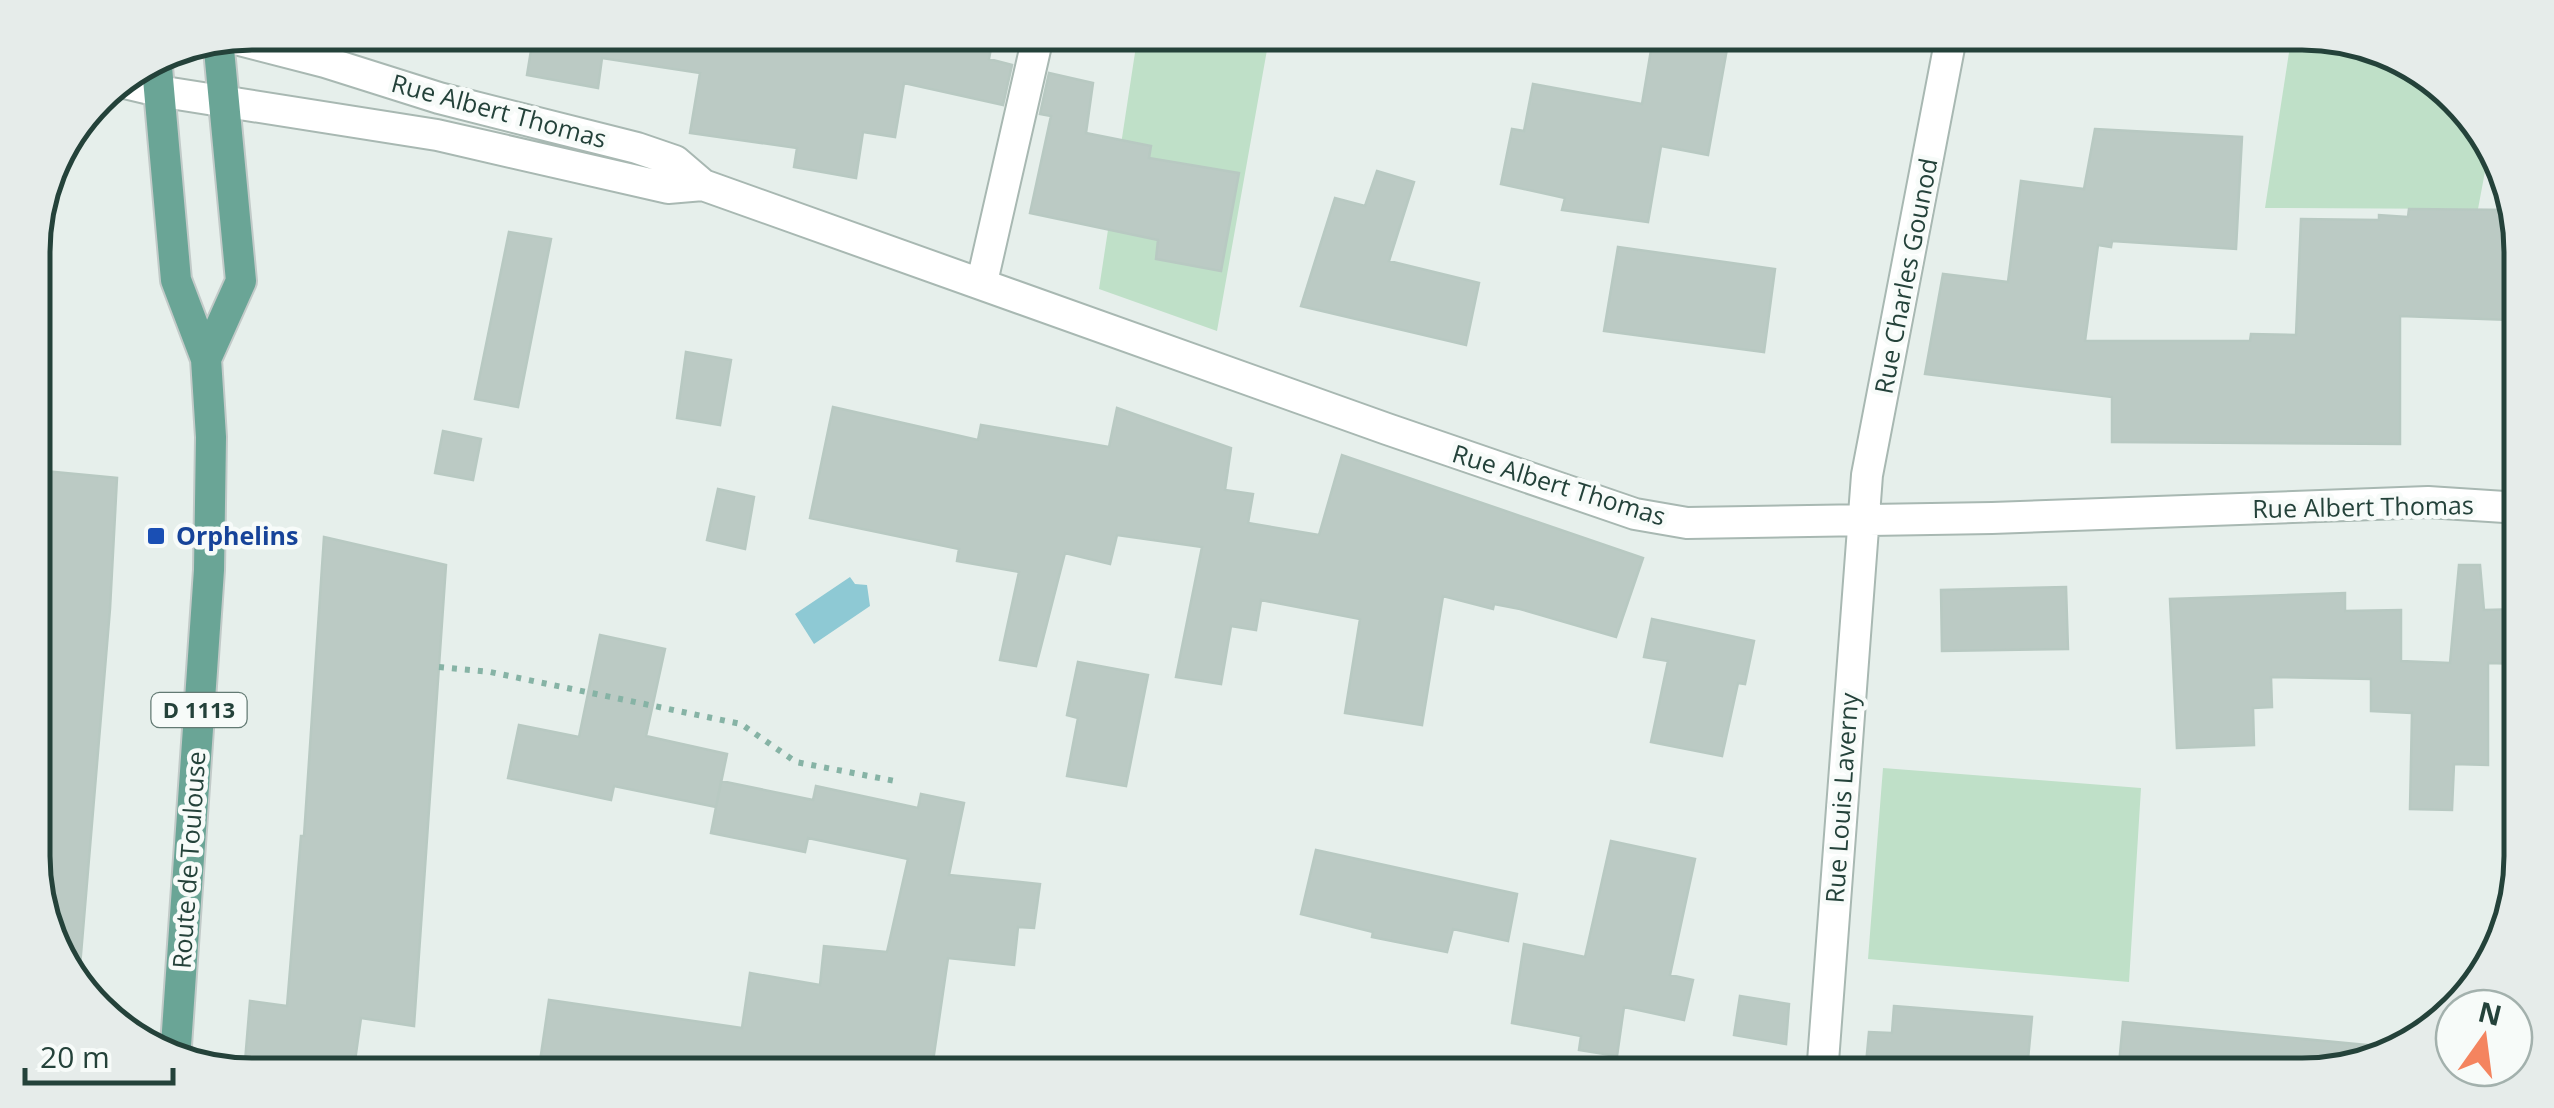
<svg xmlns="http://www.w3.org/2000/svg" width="2554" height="1108" viewBox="0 0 2554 1108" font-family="'Open Sans',sans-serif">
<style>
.green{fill:#bfe0c8}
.water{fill:#8ec9d4}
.building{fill:#bbcac4;stroke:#b8c9c2;stroke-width:2.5}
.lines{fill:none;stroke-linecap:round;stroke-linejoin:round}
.minor-casing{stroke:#a8b8b2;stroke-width:34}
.major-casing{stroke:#c2cac8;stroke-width:34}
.path{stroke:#86b3a5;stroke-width:6;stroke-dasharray:5 8;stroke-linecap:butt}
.minor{stroke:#fff;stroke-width:30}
.major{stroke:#6aa596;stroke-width:30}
.transit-dot{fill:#1a4fb4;stroke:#f7fbf9;stroke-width:4}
.labels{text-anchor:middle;stroke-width:9;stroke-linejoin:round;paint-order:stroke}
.shield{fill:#f7fbf9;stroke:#637a73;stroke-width:2.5}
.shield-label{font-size:22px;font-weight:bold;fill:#24423a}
.street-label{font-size:25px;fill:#24423a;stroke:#f7fbf9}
.transit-label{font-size:25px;font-weight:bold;fill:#164399;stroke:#f7fbf9;text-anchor:start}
.rim{fill:none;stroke:#24423a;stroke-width:5}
</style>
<rect width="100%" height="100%" fill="#e6efeb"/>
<path class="green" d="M1138 33H1270L1217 331 1099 289Z
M2292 33 2386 49 2476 118 2489 150 2478 209 2265 208Z
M1883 768 2141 788 2129 982 1868 959Z"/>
<path class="water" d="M850 577 855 584 867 585 870 606 814 644 795 614Z"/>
<path class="building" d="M534 32H994L989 59 1012 65 1003 105 904 83 895 137 863 132 856 178 794 167 797 148 690 133 700 73 602 58 598 88 527 75Z
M1654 32H1730L1708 155 1661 146 1648 222 1562 210 1565 198 1501 184 1512 129 1524 131 1533 84 1642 104Z
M1049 73 1093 83 1086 133 1151 146 1149 158 1239 173 1221 271 1156 259 1158 240 1030 213 1051 116 1040 114Z
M2095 129 2242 137 2236 249 2112 241 2111 247 2098 245 2085 341H2250L2251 334 2296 335 2301 219 2379 220V215L2408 217 2409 209 2514 210 2520 222V284H2513L2510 320 2400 316V444L2112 442V397L1925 374 1943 274 2008 282 2021 181 2084 189Z
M1377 171 1414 182 1389 261 1479 283 1466 345 1301 306 1335 198 1365 206Z
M509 232 551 239 518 407 475 399Z
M1618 247 1775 269 1764 352 1604 331Z
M686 352 731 360 720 425 677 418Z
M833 407 978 440 981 425 1109 447 1117 408 1231 448 1225 490 1253 494 1248 523 1319 535 1342 455 1643 558 1616 637 1520 609 1494 604 1493 609 1443 596 1422 725 1345 713 1360 619 1261 600 1256 630 1231 626 1221 684 1176 677 1202 547 1117 535 1110 564 1065 553 1036 666 1000 660 1019 572 957 561 959 549 810 518Z
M443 431 481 439 473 480 435 473Z
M34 470 117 478 110 609 78 990 34 886Z
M718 489 754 497 745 549 707 540Z
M324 537 446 565 414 1026 361 1018 353 1075 252 1076 244 1074 250 1001 287 1006 301 836H304Z
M2459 565H2480L2484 610 2521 609V664L2488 663V765L2454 764 2452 810 2410 809 2412 713 2371 711V679L2271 677 2272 707 2253 708 2254 745 2177 748 2170 599 2345 593V611L2401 610V661L2450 663Z
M2066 587 2068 649 1942 651 1941 590Z
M1652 619 1754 641 1745 684 1738 683 1722 756 1651 742 1668 661 1644 657Z
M600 635 665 649 646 736 727 754 716 807 614 786 611 800 508 778 519 725 579 737Z
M1078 662 1148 675 1126 786 1067 776 1078 718 1067 715Z
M721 781 813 800 816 786 918 808 921 794 964 803 949 875 1040 884 1034 928 1018 927 1014 965 948 958 931 1075H538L549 1000 742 1028 750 973 820 985 824 946 887 952 908 859 808 838 805 852 711 833Z
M1611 841 1695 859 1670 975 1693 980 1684 1020 1624 1007 1617 1056 1579 1050 1581 1036 1512 1023 1524 944 1585 957Z
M1316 850 1517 894 1508 941 1453 929 1447 952 1372 937 1373 932 1301 914Z
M1740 996 1789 1004 1786 1044 1734 1035Z
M1894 1006 2032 1017 2027 1070 1995 1067 1994 1075H1865L1869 1032 1892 1033Z
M2123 1022 2388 1047 2387 1048 2316 1075H2118Z"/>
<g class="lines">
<defs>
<path id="minor" d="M228 37 325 62 439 98 637 148 675 161 703 185
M116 81 158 91 437 135 668 188 703 185 1387 429 1635 514 1687 523 1992 518 2428 502 2520 508
M982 282 1039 32
M1822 1075 1867 475 1952 32"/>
<path id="major" d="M156 56 176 280 206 359 211 437 209 570 175 1060
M206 359 241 281 218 39"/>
</defs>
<use href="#minor" class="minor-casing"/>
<use href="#major" class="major-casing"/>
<path class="path" d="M439 667 490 672 741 724 796 762 900 782"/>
<use href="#minor" class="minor"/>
<use href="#major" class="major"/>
</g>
<rect class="transit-dot" x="146" y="526" width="20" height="20" rx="5"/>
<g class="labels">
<rect class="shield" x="151.5" y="693" width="95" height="34" rx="8"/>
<g class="shield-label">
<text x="199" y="718">D 1113</text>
</g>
<g class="street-label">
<text transform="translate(499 111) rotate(15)" y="9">Rue Albert Thomas</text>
<text transform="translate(1906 276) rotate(-79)" y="9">Rue Charles Gounod</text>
<text transform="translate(1559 485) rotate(17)" y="9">Rue Albert Thomas</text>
<text transform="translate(2363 507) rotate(-1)" y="9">Rue Albert Thomas</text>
<text transform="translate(1842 798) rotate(-86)" y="9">Rue Louis Laverny</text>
<text transform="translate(189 860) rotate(-86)" y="9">Route de Toulouse</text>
</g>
<g class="transit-label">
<text x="176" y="545">Orphelins</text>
</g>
</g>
<path d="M0 0H2554V1108H0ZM252 50H2302A202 202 0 0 1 2504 252V856A202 202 0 0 1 2302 1058H252A202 202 0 0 1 50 856V252A202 202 0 0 1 252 50Z" fill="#e6ecea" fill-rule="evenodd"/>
<path class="rim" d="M252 50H2302A202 202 0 0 1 2504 252V856A202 202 0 0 1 2302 1058H252A202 202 0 0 1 50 856V252A202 202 0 0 1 252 50Z"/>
<g transform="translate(2484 1038) rotate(14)"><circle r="48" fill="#f7fbf9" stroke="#a3b1ad" stroke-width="2.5"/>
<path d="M0-8L18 38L0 25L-18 38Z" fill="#f4845f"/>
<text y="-15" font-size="28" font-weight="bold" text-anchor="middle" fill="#24423a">N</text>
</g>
<path d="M25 1068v15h148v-15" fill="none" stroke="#24423a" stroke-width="5"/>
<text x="40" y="1068" font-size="30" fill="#24423a" stroke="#f7fbf9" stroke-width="8" paint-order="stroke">20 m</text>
</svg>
